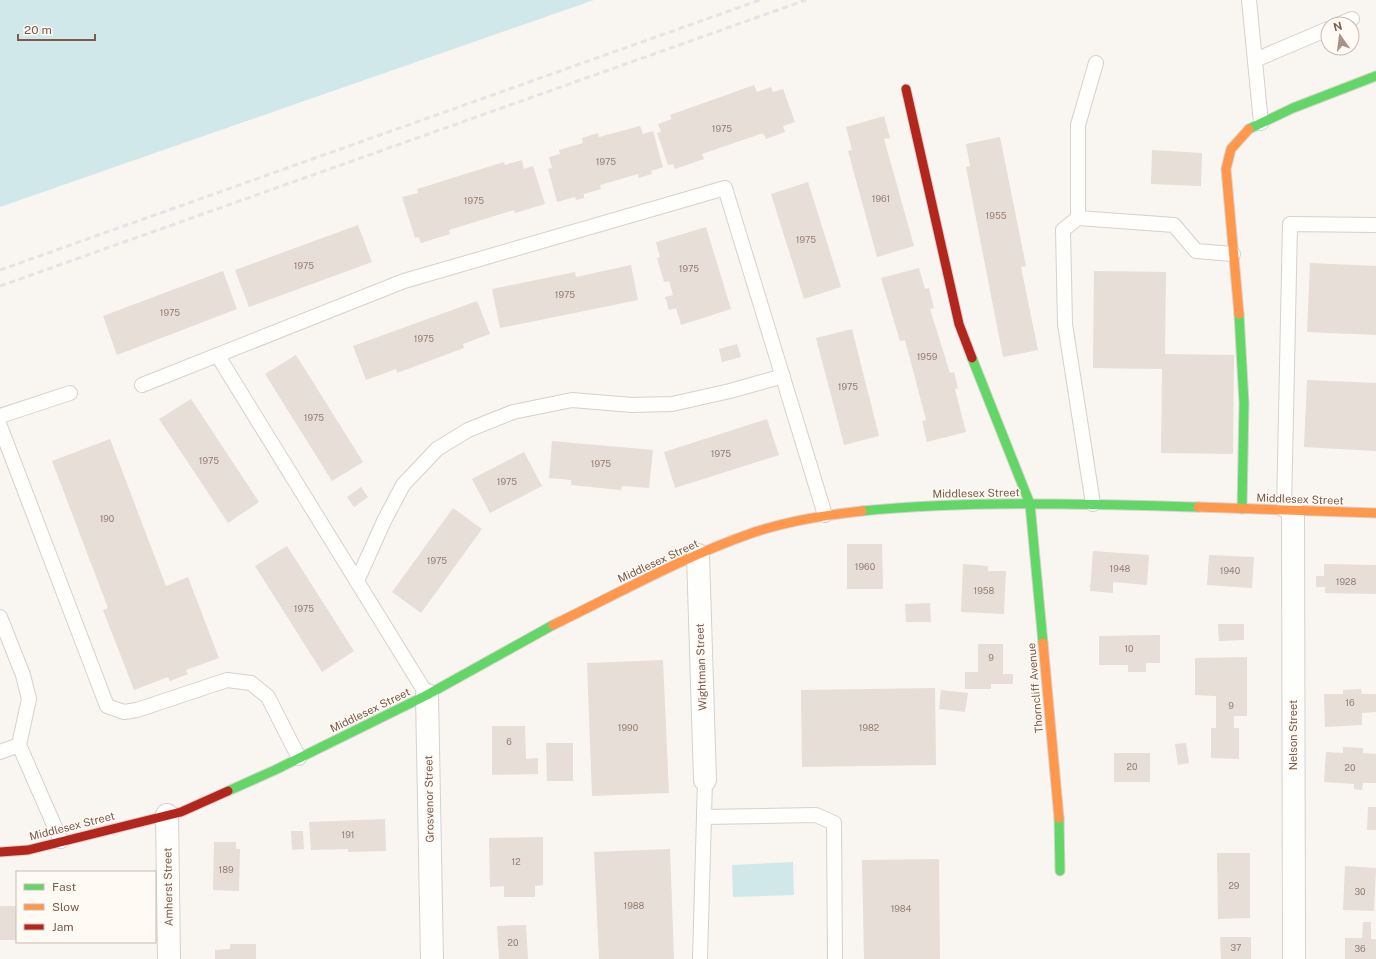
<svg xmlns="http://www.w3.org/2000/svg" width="1376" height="959" viewBox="0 0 1376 959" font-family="'Public Sans',sans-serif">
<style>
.water{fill:#d0e8ea}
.building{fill:#e6ded7}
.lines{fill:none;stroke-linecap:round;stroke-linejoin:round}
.lane-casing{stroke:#d7d1cb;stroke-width:16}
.street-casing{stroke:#d7d1cb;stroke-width:24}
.fast-casing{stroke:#d9d2cb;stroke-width:11}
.slow-casing{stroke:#d9d2cb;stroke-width:11}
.jam-casing{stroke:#d9d2cb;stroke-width:11}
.lane{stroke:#fefefd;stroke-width:14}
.street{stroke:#fefefd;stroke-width:22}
.fast{stroke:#63d668;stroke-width:9}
.slow{stroke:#ff974d;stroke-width:9}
.jam{stroke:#b3261e;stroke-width:9}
.rail{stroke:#e6e3e7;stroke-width:3;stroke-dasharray:6 4;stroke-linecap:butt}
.labels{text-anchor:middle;stroke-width:3;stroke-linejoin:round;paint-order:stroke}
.number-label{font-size:9px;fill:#977e72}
.street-label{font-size:11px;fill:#7a5c4d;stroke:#fffaf3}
</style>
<rect width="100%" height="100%" fill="#f9f5f0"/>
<path class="water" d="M0 0H594L0 207Z
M793 862 794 895 733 897 732 865Z"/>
<path class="building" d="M754 85 757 92 771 87 773 92 783 89 795 122 783 126 785 132 766 139 763 133 702 154 704 159 675 169 673 164 668 165 657 133 661 132 658 124 672 119 670 115Z
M884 116 890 138 884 139 914 246 877 257 848 151 852 150 846 127Z
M640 126 643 134 653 131 663 167 651 171 652 174 639 178 638 174 600 185 601 189 584 194V198L576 200 575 197 557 202 548 169 552 168 549 157 560 154 559 150 583 143 582 138 598 133 599 137Z
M1000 137 1026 266 1021 267 1038 350 1003 357 966 167 970 166 966 144Z
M1152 150 1202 153 1201 186 1151 184Z
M522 160 524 169 533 166 545 204 515 213 514 210 449 230 450 234 421 243 419 237 415 238 402 197 418 193 417 189 504 162 505 165Z
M808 182 841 287 804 299 771 194Z
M358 225 372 262 249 307 235 270Z
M706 227 731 309 681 325 676 308 669 310 665 297 673 295 669 281 664 282 657 258 660 257 656 242Z
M1310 263 1376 266V335L1307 332Z
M631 265 638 300 500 328 492 289 575 272 576 277Z
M919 268 925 289 929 288 934 308 930 309 950 373 954 372 958 388 955 389 966 432 927 442 922 421 926 420 905 340 900 341 881 278Z
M223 271 237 309 117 355 103 316Z
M1094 271 1166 272 1165 354 1234 355 1233 454 1161 453 1162 369 1093 368Z
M477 301 490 334 463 344 464 348 397 373 396 369 366 380 353 346Z
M852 329 879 436 844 445 816 338Z
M737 344 741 357 722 362 719 349Z
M296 355 363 462 332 481 265 374Z
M1307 380 1376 383V451L1304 447Z
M191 399 259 502 228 523 159 419Z
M767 419 779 455 675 488 664 452Z
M110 439 166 586 188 577 219 658 186 670 188 674 170 681 168 677 134 690 103 610 108 608 52 461Z
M552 441 653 450 649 488 622 486 621 490 571 485V480L549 478Z
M524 452 542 486 490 513 472 479Z
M361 487 368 497 354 507 347 497Z
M453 508 482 529 421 613 392 592Z
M847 544H882L883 589H847Z
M287 546 354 651 322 672 255 566Z
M1093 551 1149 555 1147 585 1113 582V593L1090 591Z
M1209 555 1254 557 1252 588 1207 585Z
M963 564 988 566V571H1006L1004 614 961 612Z
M1324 564 1376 565V594L1325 593V587H1316V576H1324Z
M930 603 931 622H906L905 604Z
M1218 624H1244V640L1219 641Z
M1160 635V663H1146V672H1128V665H1099V636Z
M978 644H1003V674H1013V684H991V689H965V672H978Z
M1247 657V716H1234V728H1239V759L1211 758V728H1216V696L1195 695V658Z
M663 660 669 793 592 796 587 663Z
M935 688 936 765 802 767 801 690Z
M1361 689 1362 694H1376V712L1362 713V725L1325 727 1324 694H1343V690Z
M941 690 968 693 965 712 939 709Z
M492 726H525L526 759 538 758V774L492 775Z
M546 743H573V781H547Z
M1186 743 1189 763 1178 765 1175 744Z
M1343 747 1363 748V753L1376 754V783H1363L1362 790 1354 789V784L1324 782 1326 752 1343 753Z
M1114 753H1150V782H1114Z
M1368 807H1376V830H1367Z
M385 819 386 851 348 852V849L311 850 309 822Z
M291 831H303L304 849 292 850Z
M543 837V885L535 886V897H504V886L490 887 489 838Z
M214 842H236V849H240L239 891 213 890Z
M670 849 674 959H599L594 852Z
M1217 853H1250V918L1218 919Z
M939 859 940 959H864L862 860Z
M1345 866 1376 868 1374 911 1343 910Z
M0 906H17V940H0Z
M1363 922H1371V939H1376V959H1345V938H1362Z
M526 925 528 959H499L497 926Z
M1220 937H1251V959H1221Z
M230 944H256V959H215V950L230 949Z"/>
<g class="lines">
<defs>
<path id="lane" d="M1249 0 1261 123
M1340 24 1352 19
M1255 60 1328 29
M1078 218V125L1096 63
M218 356 427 695
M142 385 404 281 725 188 825 515
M0 416 70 393
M0 426 107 706 124 712 137 710 227 680 251 683 268 697 299 758
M1093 504 1065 324 1063 230 1078 218 1174 225 1196 251 1233 254
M1284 510 1290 224 1376 225
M357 581 384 521 403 485 437 449 468 430 513 412 572 400 632 405 672 404 730 391 783 376
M0 617 23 675 29 699 19 745
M0 752 19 745 61 841
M704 817 816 815 834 823 835 959
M700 959 705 780"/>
<path id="street" d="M1293 511 1294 959
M698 555 705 780
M427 695 432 959
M167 815 169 959"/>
<path id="fast" d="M1249 129 1293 108 1376 76
M1239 314 1244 403 1242 509
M972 358 1030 504 1043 643
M862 511C973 500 1087 504 1198 507
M228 791 275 770 427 695 553 625
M1059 818 1060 871"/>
<path id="slow" d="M1239 314 1226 169 1231 149 1249 129
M1198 507 1376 513
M553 625C619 593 683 557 752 533 787 521 825 515 862 511
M1043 643 1059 818"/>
<path id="jam" d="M906 89 959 324 972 358
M0 852 28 850 181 812 228 791"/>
</defs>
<use href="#lane" class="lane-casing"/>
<use href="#street" class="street-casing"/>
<use href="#fast" class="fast-casing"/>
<use href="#slow" class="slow-casing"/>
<use href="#jam" class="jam-casing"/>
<use href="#lane" class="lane"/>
<use href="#street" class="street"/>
<use href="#fast" class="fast"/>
<use href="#slow" class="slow"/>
<use href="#jam" class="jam"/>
<path class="rail" d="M0 270 760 0
M0 286 806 0"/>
</g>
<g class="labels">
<g class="number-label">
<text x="722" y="132">1975</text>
<text x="606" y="165">1975</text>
<text x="881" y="202">1961</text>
<text x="474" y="204">1975</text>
<text x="996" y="219">1955</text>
<text x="806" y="243">1975</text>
<text x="304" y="269">1975</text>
<text x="689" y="272">1975</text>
<text x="565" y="298">1975</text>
<text x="170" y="316">1975</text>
<text x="424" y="342">1975</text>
<text x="927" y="360">1959</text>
<text x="848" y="390">1975</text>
<text x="314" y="421">1975</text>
<text x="721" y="457">1975</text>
<text x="209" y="464">1975</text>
<text x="601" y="467">1975</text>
<text x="507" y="485">1975</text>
<text x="107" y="522">190</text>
<text x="437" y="564">1975</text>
<text x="865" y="570">1960</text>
<text x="1120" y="572">1948</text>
<text x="1230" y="574">1940</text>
<text x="1346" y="585">1928</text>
<text x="984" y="594">1958</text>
<text x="304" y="612">1975</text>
<text x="1129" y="652">10</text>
<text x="991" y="661">9</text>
<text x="1350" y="706">16</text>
<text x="1231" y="709">9</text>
<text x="628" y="731">1990</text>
<text x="869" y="731">1982</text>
<text x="509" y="745">6</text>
<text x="1132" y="770">20</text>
<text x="1350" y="771">20</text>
<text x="348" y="838">191</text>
<text x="516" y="865">12</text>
<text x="226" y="873">189</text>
<text x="1234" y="889">29</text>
<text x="1360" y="895">30</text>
<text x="634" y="909">1988</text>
<text x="901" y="912">1984</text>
<text x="513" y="946">20</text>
<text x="1236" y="951">37</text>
<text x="1360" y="952">36</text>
</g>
<g class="street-label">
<text transform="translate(976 493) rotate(-1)" y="4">Middlesex Street</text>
<text transform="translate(1300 499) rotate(2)" y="4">Middlesex Street</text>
<text transform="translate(658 561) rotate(-25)" y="4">Middlesex Street</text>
<text transform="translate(701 667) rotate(-92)" y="4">Wightman Street</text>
<text transform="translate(1035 688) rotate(-95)" y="4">Thorncliff Avenue</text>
<text transform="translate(370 710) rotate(-26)" y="4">Middlesex Street</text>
<text transform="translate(1293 735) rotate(-90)" y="4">Nelson Street</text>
<text transform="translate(429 799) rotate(-91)" y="4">Grosvenor Street</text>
<text transform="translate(72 826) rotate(-14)" y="4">Middlesex Street</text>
<text transform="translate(168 887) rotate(-91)" y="4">Amherst Street</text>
</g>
</g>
<rect x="16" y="871" width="140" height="72" fill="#fffaf3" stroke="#cabbb1"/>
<rect x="24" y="884" width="20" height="6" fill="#63d668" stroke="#cabbb1"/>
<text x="52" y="891" font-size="12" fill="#7a5c4d">Fast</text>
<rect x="24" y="904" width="20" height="6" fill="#ff974d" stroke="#cabbb1"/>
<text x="52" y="911" font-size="12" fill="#7a5c4d">Slow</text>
<rect x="24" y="924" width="20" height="6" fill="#b3261e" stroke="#cabbb1"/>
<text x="52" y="931" font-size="12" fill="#7a5c4d">Jam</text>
<g transform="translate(1340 36) rotate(346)"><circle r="19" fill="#fffaf3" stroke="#cabbb1"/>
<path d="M0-3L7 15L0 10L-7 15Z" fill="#a69286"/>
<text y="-6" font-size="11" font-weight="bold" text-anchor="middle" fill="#7a5c4d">N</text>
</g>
<path d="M18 34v6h77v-6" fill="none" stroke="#7a5c4d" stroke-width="2"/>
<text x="24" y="34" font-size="12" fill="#7a5c4d" stroke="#fffaf3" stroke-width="3" paint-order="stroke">20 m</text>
</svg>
